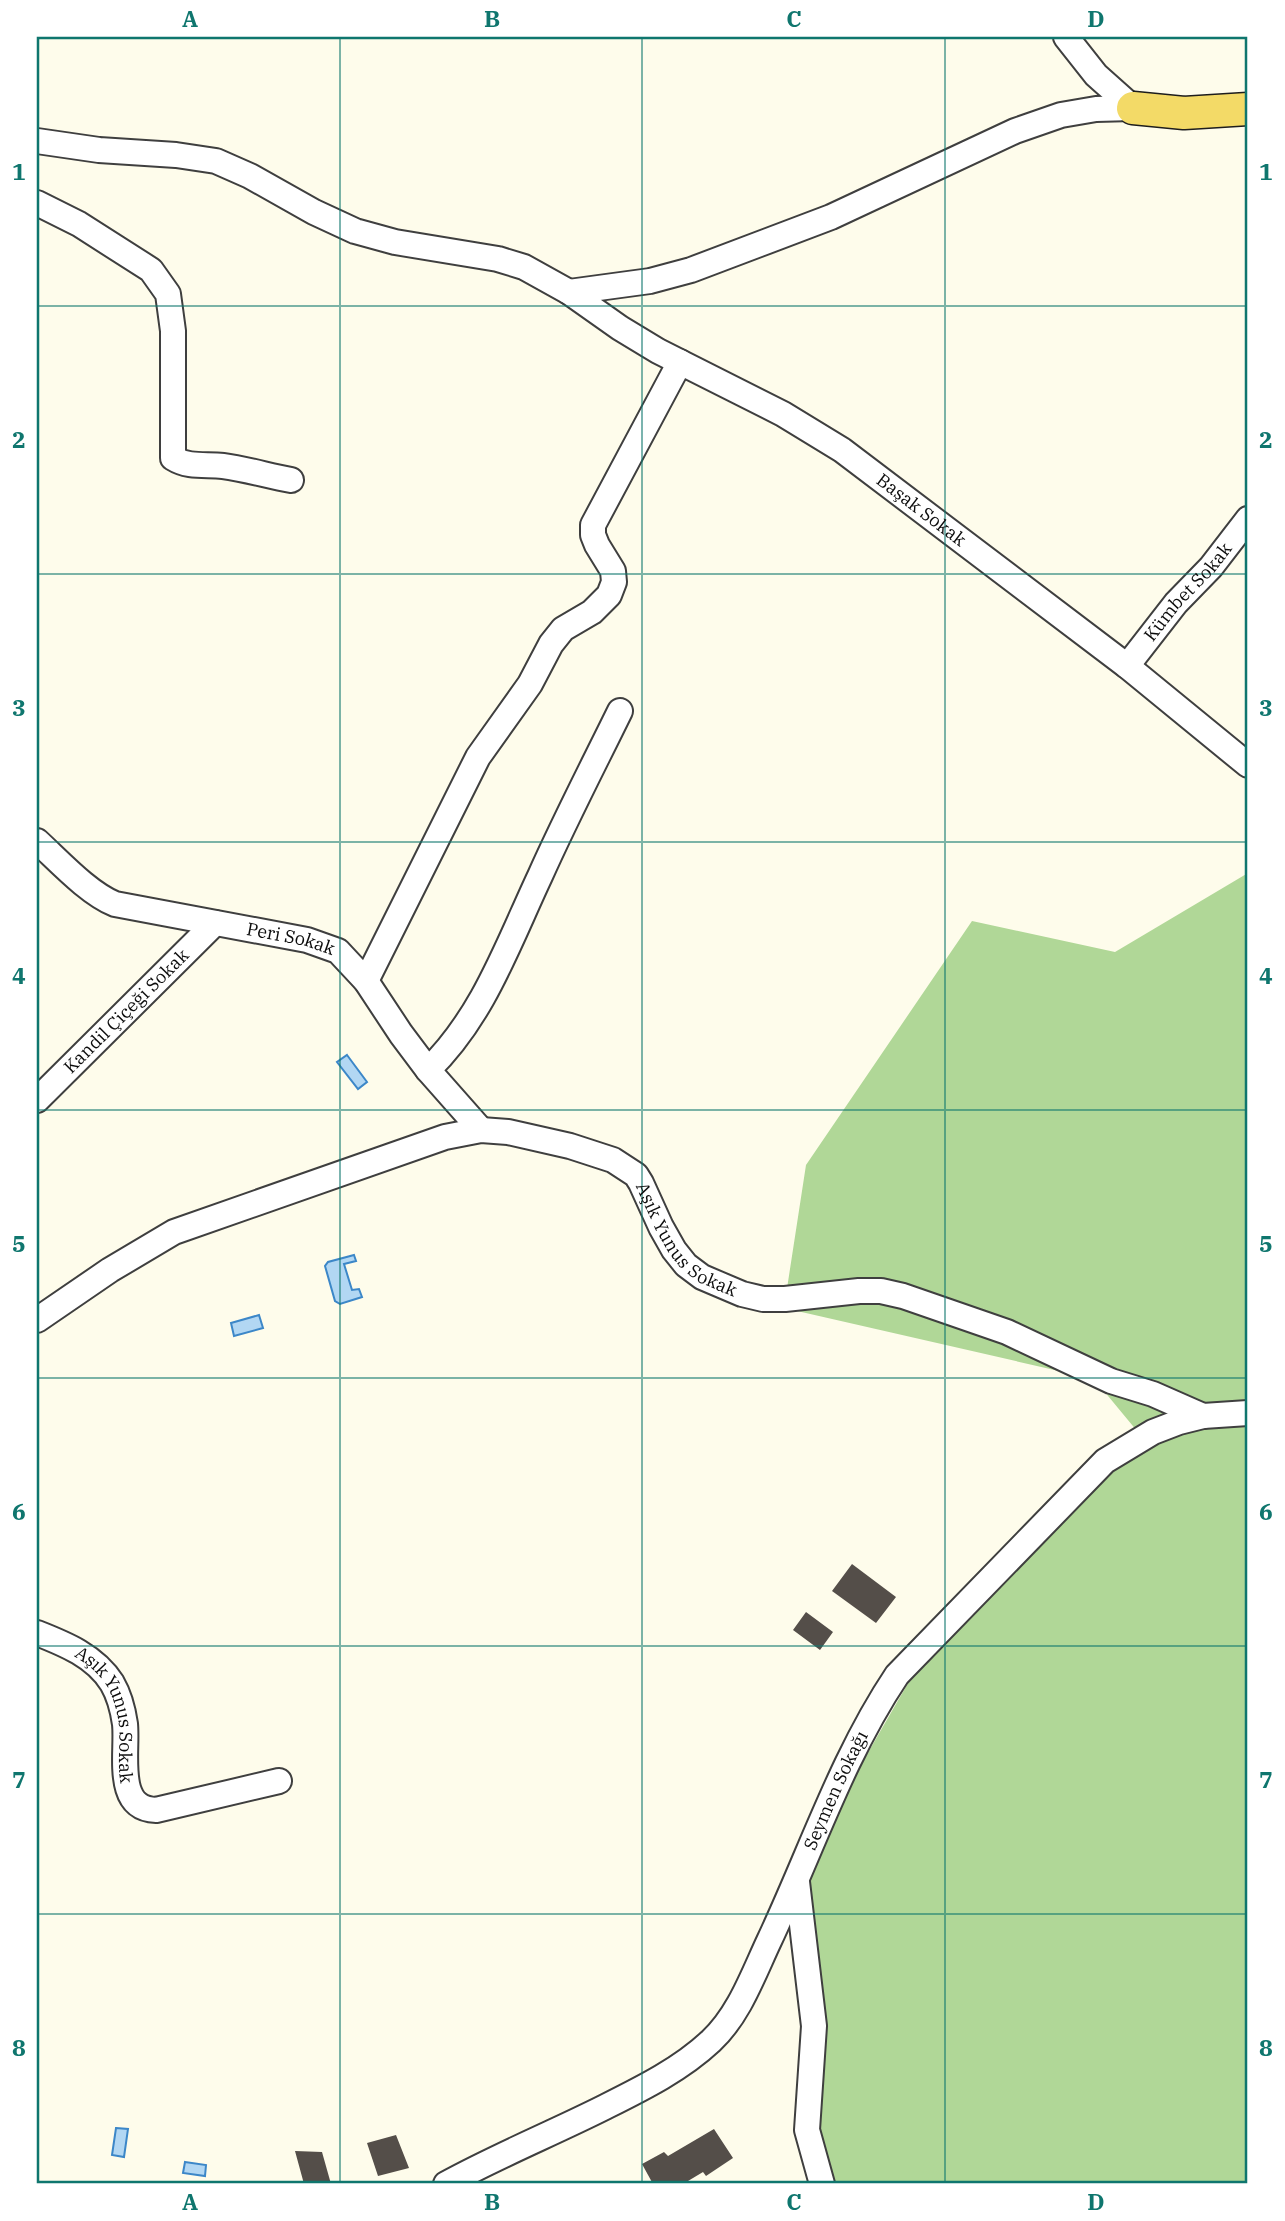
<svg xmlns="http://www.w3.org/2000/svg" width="1285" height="2221" viewBox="0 0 1285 2221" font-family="'IBM Plex Serif',serif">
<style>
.forest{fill:#b0d797}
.water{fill:#b2d7f3;stroke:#3c87c8;stroke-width:2}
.building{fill:#544e49}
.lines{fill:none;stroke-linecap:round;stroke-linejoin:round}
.minor-casing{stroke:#3f3f3f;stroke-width:28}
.major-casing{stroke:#1d1d1d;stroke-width:35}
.minor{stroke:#fff;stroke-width:24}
.major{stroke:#f3da67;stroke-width:32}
.grid{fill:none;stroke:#0f766e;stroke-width:2;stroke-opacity:0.55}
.labels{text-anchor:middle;stroke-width:7;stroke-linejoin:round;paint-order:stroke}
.street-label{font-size:18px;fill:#0c0c0c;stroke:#fff}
.neatline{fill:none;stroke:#0f766e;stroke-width:2.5}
.grid-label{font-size:23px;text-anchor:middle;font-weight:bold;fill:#0f766e}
</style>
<rect width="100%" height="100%" fill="#fefceb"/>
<path class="forest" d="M1248 873V2184H821L787 1893 911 1678 1142 1437 1094 1379 784 1308 806 1165 972 921 1115 952Z"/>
<path class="water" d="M347 1055 367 1082 358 1089 337 1062Z
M354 1255 356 1261 344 1264 352 1290 359 1289 362 1297 340 1304 335 1301 325 1266 328 1262Z
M259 1315 263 1328 234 1336 231 1323Z
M116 2128 128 2129 124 2157 112 2155Z
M185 2162 206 2165 205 2176 183 2173Z"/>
<path class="building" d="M852 1564 896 1597 876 1623 832 1591Z
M806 1612 833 1632 820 1650 793 1630Z
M714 2129 733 2158 706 2176 703 2172 683 2184H653L642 2164 664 2152 668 2156Z
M396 2135 409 2168 378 2176 367 2143Z
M295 2151 322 2152 331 2184H304Z"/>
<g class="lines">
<defs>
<g id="minor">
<path d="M1066 37 1096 75 1133 108"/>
<path id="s1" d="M37 141 99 150 176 155 216 161 250 176 314 212 355 231 395 242 498 259 524 267 569 292 620 328 658 351 783 414 842 450 1127 666 1248 765"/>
<path d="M37 203 79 224 151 270 168 294 173 331V458C189 468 206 464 223 466 246 469 269 476 291 480"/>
<path d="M569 292 650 281 691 270 831 217 1015 131 1061 115 1096 109 1133 108"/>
<path id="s2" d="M1127 666 1176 603 1211 567 1248 519"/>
<path id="s3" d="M37 841C59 861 88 893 115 904L307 940 338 951 366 981 401 1034 428 1070 481 1130"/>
<path d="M366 981 478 757 530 684 551 644 563 629 592 612 609 595 614 582 613 571 597 545 593 535V525L680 362"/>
<path d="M428 1070C483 1017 508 944 540 876 565 820 593 766 620 711"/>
<path id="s4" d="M37 1100 215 923"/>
<path id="s5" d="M37 1320 110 1270 174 1232 445 1137 481 1130 508 1132 570 1146 613 1160 636 1175 641 1183 661 1227 674 1250 686 1265 702 1277 742 1294 763 1299H785L859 1291H881L903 1296 1007 1332 1111 1381 1153 1394 1203 1416"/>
<path id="s6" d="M37 1633C65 1644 95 1656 112 1683 119 1695 123 1710 125 1724 128 1752 114 1809 156 1810L279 1781"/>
<path d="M797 1882 814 2026 807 2130 822 2184"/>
<path id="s7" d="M446 2184C497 2156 551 2134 603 2108 641 2089 680 2070 711 2041 739 2015 753 1975 769 1941 811 1852 842 1757 897 1675L1105 1461 1153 1432 1179 1422 1203 1416 1248 1413"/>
</g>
<path id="major" d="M1133 108 1184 113 1248 109"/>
</defs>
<use href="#minor" class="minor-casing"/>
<use href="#major" class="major-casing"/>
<use href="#minor" class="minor"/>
<use href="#major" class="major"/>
</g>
<path class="grid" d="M340 37V2184M642 37V2184M945 37V2184M37 306H1248M37 574H1248M37 842H1248M37 1110H1248M37 1378H1248M37 1646H1248M37 1914H1248"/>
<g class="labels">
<g class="street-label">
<text dy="6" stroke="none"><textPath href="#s1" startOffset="976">Başak Sokak</textPath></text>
<text dy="6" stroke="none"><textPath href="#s2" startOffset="96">Kümbet Sokak</textPath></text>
<text dy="6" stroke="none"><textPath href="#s3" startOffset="280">Peri Sokak</textPath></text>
<text dy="6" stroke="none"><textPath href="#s4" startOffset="126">Kandil Çiçeği Sokak</textPath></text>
<text dy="6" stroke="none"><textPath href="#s5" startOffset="735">Aşık Yunus Sokak</textPath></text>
<text dy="6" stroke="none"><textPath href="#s6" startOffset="119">Aşık Yunus Sokak</textPath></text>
<text dy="6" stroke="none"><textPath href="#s7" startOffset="583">Seymen Sokağı</textPath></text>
</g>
</g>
<rect width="1285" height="2221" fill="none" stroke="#ffffff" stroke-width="77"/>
<rect x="38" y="38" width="1208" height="2144" class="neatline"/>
<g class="grid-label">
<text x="190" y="27">A</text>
<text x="492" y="27">B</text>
<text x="794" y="27">C</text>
<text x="1096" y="27">D</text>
<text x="19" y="180">1</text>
<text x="1266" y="180">1</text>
<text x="19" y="448">2</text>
<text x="1266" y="448">2</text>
<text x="19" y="716">3</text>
<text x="1266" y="716">3</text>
<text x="19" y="984">4</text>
<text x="1266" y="984">4</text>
<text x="19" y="1252">5</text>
<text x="1266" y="1252">5</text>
<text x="19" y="1520">6</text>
<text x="1266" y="1520">6</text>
<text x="19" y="1788">7</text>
<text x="1266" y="1788">7</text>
<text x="19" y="2056">8</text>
<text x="1266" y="2056">8</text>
<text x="190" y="2210">A</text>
<text x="492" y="2210">B</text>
<text x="794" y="2210">C</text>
<text x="1096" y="2210">D</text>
</g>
</svg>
